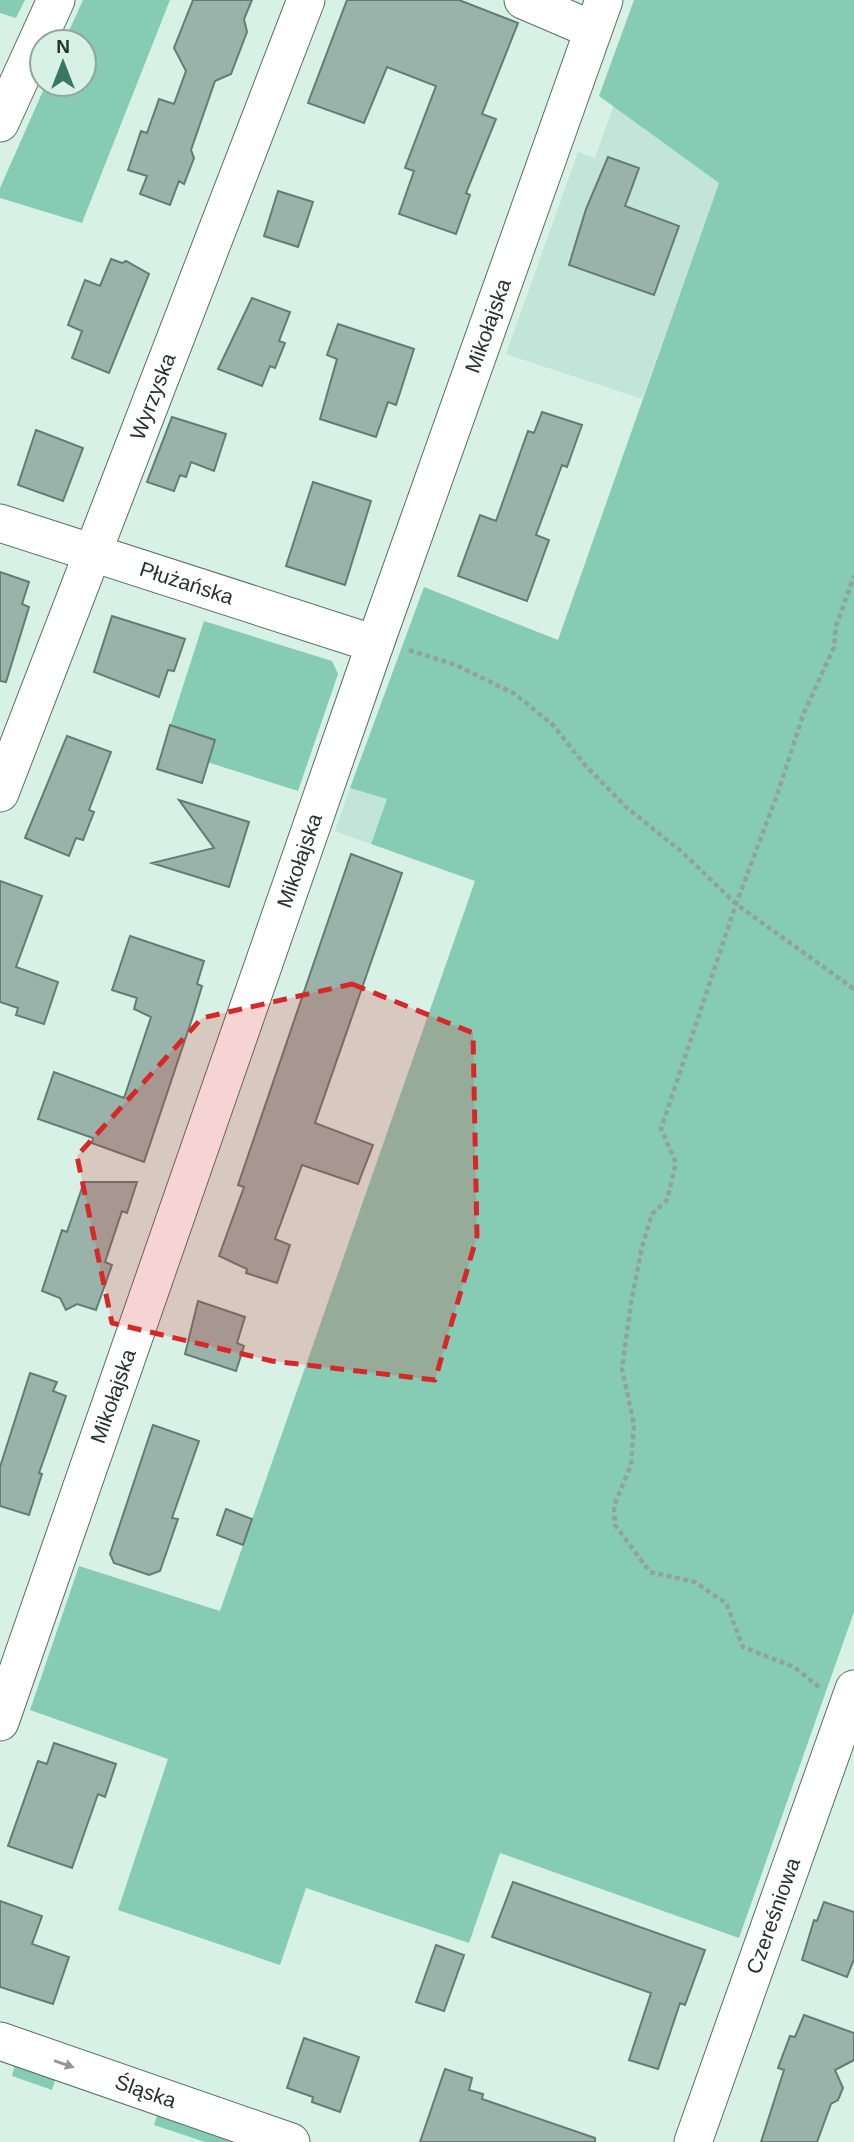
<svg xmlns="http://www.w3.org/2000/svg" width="854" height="2142" viewBox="0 0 854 2142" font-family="Arial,sans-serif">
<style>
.built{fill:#c3e4d8}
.green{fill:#86ccb5}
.building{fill:#9ab3aa;stroke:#657c74;stroke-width:2}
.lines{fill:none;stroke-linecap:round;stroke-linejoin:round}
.minor-casing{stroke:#586f67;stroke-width:39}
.path{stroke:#90a39c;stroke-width:4.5;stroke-dasharray:5 3.5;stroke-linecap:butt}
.minor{stroke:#fff;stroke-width:37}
.oneway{fill:#939896}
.marked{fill:#d62828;fill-opacity:0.2;stroke:#d62828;stroke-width:5;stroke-dasharray:14 9;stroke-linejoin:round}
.labels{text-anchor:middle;stroke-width:6;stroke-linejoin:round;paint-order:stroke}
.street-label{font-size:21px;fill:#27312e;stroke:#d7f1e7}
</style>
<rect width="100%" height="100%" fill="#d7f1e7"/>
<path class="built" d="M614 105 719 183 642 399 506 354 578 152 595 158Z
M350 788 388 799 371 844 335 831Z"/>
<path class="green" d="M0 0H25L16 18 0 13Z
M83 0H170L82 223 0 198V188L46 84H84V42H64Z
M634 0H854V1612L739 1938 500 1853 469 1943 306 1888 280 1965 118 1910 168 1759 30 1710 79 1566 220 1611 475 881 371 844 387 799 350 788 424 587 558 640 719 183 599 96Z
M204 621 332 661 338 674 298 791 163 748Z
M16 2061 57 2074 52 2090 12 2076Z
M159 2110 253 2142H205L154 2125Z"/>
<path class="building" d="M193 0H252L244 19 247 32 231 74 215 81 191 150 194 158 184 184 179 181 170 205 140 194 147 176 128 170 141 131 147 133 159 99 174 104 186 71 174 48Z
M347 0H459L518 23 482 114 496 119 466 193 470 195 456 234 399 214 414 171 405 168 436 86 387 67 364 123 308 103Z
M608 157 639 168 625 206 679 226 654 295 569 265 586 209Z
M278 191 313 202 298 247 264 236Z
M111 259 122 263 126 261 149 274 109 373 72 358 82 331 68 325 85 280 100 286Z
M252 298 290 312 279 341 285 343 275 368 270 366 262 386 218 369Z
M338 324 414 349 396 405 388 402 376 437 320 419 337 359 327 355Z
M542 412 582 425 567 467 562 465 536 535 549 540 527 601 458 576 480 515 496 521 528 431 534 433Z
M172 417 226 434 214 471 191 462 186 477 180 475 174 491 147 482Z
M36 430 83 448 63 501 18 485Z
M313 482 371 501 345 585 286 566Z
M0 572 29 582 22 604 29 607 6 682 0 681Z
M112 616 185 639 174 671 168 670 159 697 94 672Z
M170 725 215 740 202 783 157 769Z
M67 736 111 752 89 810 94 812 83 840 76 838 69 856 25 838Z
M179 800 249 822 229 887 152 863 214 848Z
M351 854 402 873 315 1123 373 1145 358 1184 302 1165 275 1239 290 1245 277 1283 246 1273 247 1269 219 1256 244 1187 238 1185Z
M0 881 42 896 16 967 58 982 44 1024 16 1015 18 1008 0 1002Z
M130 936 204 961 197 984 202 986 193 1016 144 1162 92 1143 93 1138 38 1119 54 1072 124 1098 151 1017 134 1009 137 998 112 990Z
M84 1182H137L127 1213 122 1211 105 1262 112 1265 96 1310 77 1304 66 1310 60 1298 42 1291 62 1230 67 1232Z
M198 1301 245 1317 237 1343 244 1346 236 1371 185 1354Z
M30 1373 57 1382 53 1391 66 1396 39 1473 42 1474 29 1515 0 1506V1467Z
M153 1425 199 1441 172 1518 178 1519 160 1571 149 1575 114 1563 110 1554Z
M226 1509 252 1519 243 1545 217 1535Z
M54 1743 116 1764 105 1797 98 1794 72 1868 8 1846 38 1761 47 1764Z
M513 1882 705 1950 685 2005 680 2003 658 2069 629 2060 651 1993 492 1937Z
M0 1901 42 1916 32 1944 69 1957 53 2004 0 1987Z
M824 1902 854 1912V1959L847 1977 802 1960 814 1920 817 1921Z
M436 1945 464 1955 444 2011 416 2002Z
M804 2015 854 2033V2060L835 2070 843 2088 838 2100 831 2104 817 2142H761L784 2070 778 2068 790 2036 795 2037Z
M304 2038 359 2057 340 2112 312 2102 313 2097 287 2088Z
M445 2069 472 2078 469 2090 483 2094 482 2099 595 2138V2142H420Z"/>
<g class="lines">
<defs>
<g id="minor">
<path d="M523 0 593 30"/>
<path d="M0 123 56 0"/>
<path id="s1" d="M0 523 375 644"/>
<path id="s2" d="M0 793 306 0"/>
<path id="s3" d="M0 1722 375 644 604 0"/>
<path id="s4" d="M0 2041 291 2142"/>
<path id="s5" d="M693 2142 854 1689"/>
</g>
</defs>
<use href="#minor" class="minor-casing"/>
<path class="path" d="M409 650 456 665 515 694 553 725 584 764 626 807 682 852 736 904 854 989
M819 1687 794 1667 743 1647 726 1603 695 1582 650 1572 615 1525 614 1506 631 1465 634 1424 622 1369 631 1303 642 1247 652 1214 667 1200 676 1163 661 1129 736 904 777 795 803 715 834 647 836 626 854 576"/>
<use href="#minor" class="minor"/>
</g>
<defs><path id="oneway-solid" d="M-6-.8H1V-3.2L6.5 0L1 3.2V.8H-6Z" transform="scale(1.75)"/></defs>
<use class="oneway" href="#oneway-solid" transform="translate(64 2064) rotate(19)"/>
<path class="marked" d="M352 984 473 1033 477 1236 435 1380 272 1361 112 1323 77 1156 202 1018Z"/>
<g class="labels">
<g class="street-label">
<text dy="7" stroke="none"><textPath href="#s3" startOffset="1479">Mikołajska</textPath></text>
<text dy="7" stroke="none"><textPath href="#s2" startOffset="425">Wyrzyska</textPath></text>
<text dy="7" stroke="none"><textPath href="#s1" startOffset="196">Płużańska</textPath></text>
<text dy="7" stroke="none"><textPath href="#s3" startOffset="912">Mikołajska</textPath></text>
<text dy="7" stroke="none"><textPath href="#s3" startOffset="345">Mikołajska</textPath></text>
<text dy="7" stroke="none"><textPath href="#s5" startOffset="240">Czereśniowa</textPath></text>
<text dy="7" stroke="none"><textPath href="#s4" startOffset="154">Śląska</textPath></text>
</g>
</g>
<g transform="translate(63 63)"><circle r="33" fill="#d7f1e7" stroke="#91a49d" stroke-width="2"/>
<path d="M0-5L12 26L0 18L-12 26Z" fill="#397764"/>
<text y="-10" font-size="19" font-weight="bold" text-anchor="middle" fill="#27312e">N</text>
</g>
</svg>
